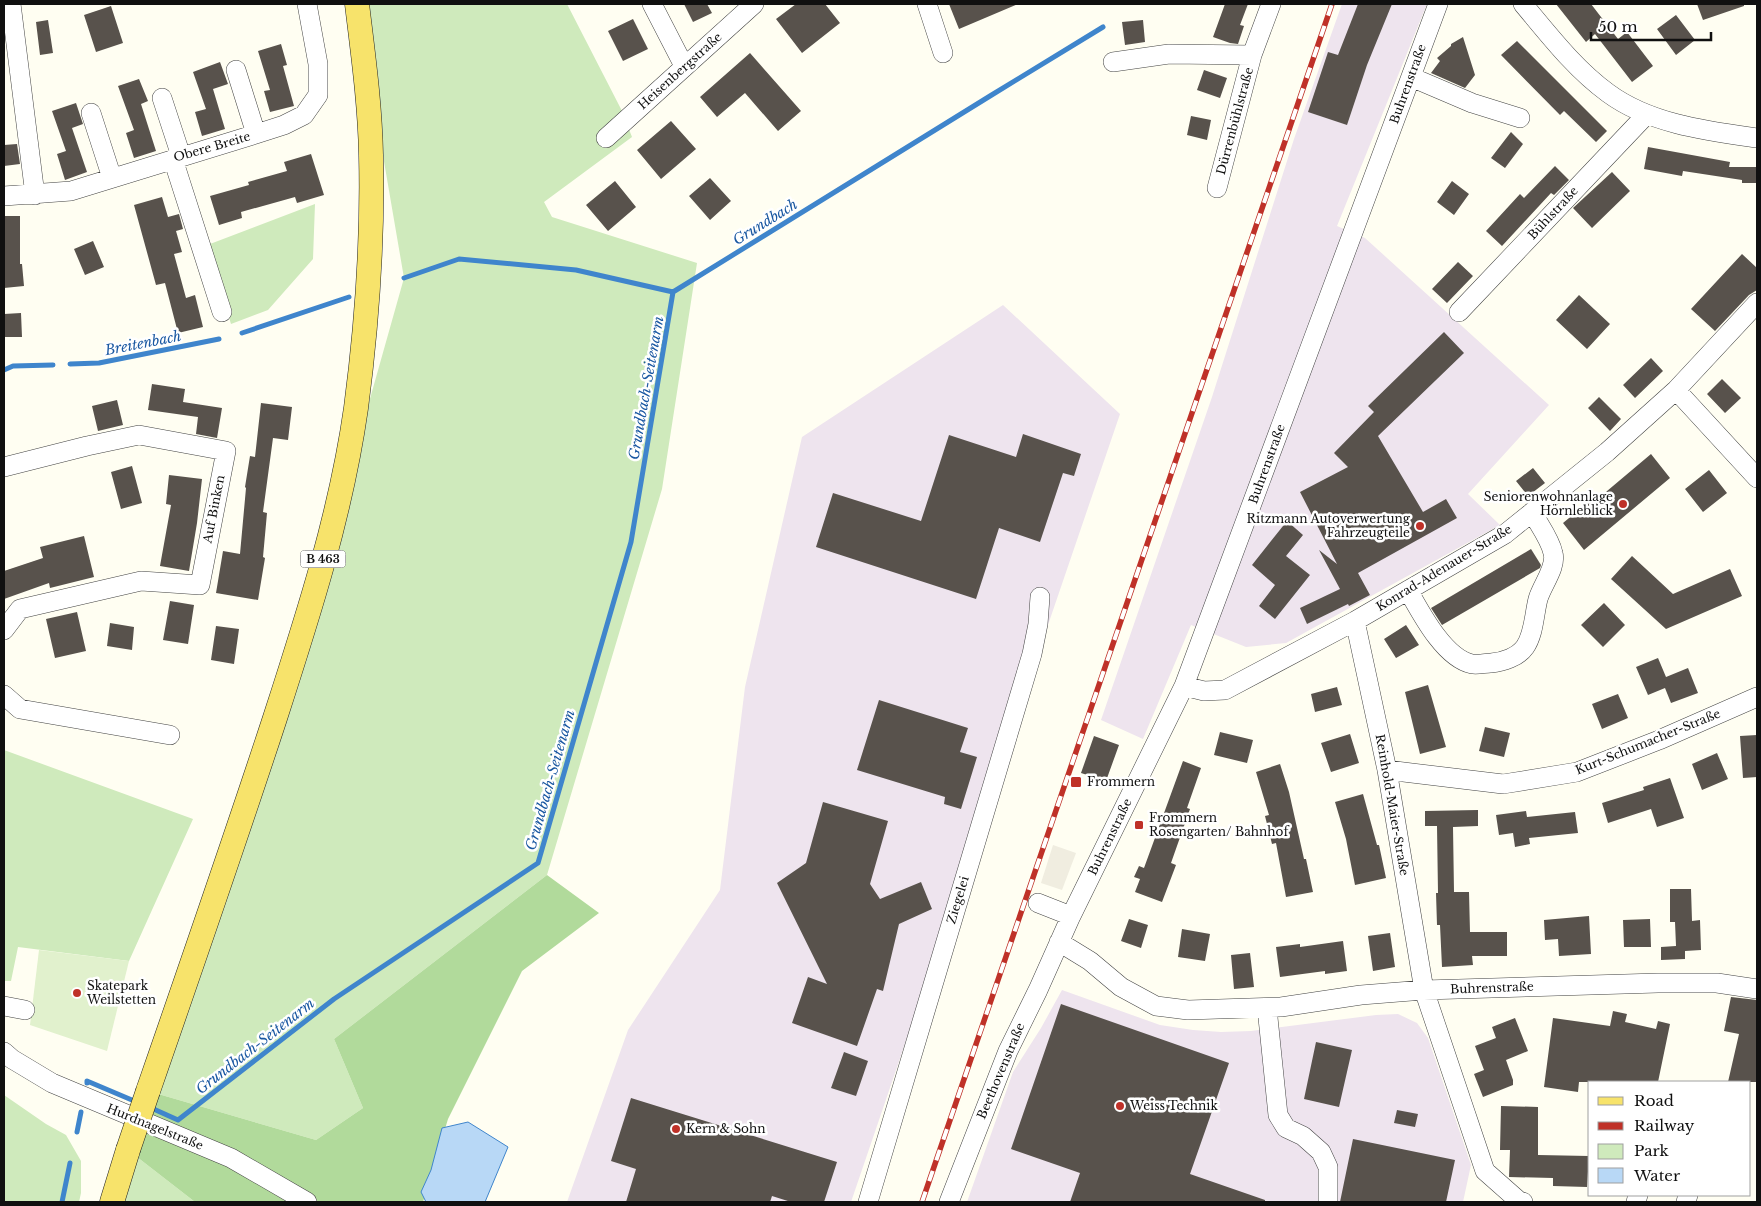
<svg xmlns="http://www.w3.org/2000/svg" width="1761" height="1206" viewBox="0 0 1761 1206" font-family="'Libre Baskerville',serif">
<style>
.industrial{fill:#eee4ee}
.green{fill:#cfeabc}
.forest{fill:#b1da9b}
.pitch{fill:#e1f1cd}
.plaza{fill:#f0ede0}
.water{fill:#b8d8f6;stroke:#3f85cc}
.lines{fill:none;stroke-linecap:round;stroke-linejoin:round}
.stream{stroke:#3f85cc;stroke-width:5}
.building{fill:#58524c}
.minor-casing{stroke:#434343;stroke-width:20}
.major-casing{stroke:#212121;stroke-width:25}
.minor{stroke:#fff;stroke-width:19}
.major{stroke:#f7e36b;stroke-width:24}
.rail-casing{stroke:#bf3128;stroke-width:5.5}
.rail{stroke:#fff;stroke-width:4;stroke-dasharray:11;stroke-linecap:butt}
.major-bridge-casing{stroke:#212121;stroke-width:25;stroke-linecap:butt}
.major-bridge{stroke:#f7e36b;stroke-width:24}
.poi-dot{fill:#bf3128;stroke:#fff;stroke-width:2}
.labels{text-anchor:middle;stroke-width:5;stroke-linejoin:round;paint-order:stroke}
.shield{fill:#fff;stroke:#585858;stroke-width:1}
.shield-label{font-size:11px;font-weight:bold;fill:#101010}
.street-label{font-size:12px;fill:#101010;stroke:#fff}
.poi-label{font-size:12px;fill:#101010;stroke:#fff;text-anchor:start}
.water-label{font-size:14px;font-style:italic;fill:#1957a1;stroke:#fff}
</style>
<rect width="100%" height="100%" fill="#fffef2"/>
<path class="industrial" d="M1342 4H1427L1337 226 1365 238 1549 405 1468 494 1500 525 1286 643 1246 647 1191 625 1143 739 1101 720 1212 397 1294 139Z
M1003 305 1120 414 851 1202H567L628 1030 720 890 745 687 802 437Z
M1062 990 1160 1025 1193 1030 1221 1032 1251 1031 1376 1015 1398 1014 1417 1023 1428 1038 1471 1165 1463 1202H967L1013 1072 1041 1028Z"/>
<path class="green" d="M357 4H567L621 109 632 137 544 202 552 217 697 263 662 489 547 875 334 1039 363 1108 316 1140 148 1091 313 601 404 278Z
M315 204 313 259 268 310 231 324 208 249 210 244Z
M4 750 193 819 129 961 18 947 11 981H4Z
M4 1095 46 1124 66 1135 81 1161V1193L79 1202H4Z
M128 1150 195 1202H112Z"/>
<path class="forest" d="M547 875 599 913 522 971 448 1119 423 1202H195L128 1150 148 1091 316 1140 363 1108 334 1039Z"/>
<path class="pitch" d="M39 950 129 961 107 1051 30 1025Z"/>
<path class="plaza" d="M1053 845 1076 853 1062 890 1041 883Z"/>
<path class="water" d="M468 1122 508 1147 485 1202H426L421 1192 431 1170 442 1128Z"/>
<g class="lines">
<path class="stream" d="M404 278 459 259 576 270 673 292 990 96 1103 27
M242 333 349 297
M70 364 99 363 219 339
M4 370 13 366 53 365
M87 1083V1081L139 1103
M149 1107 178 1120 334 999 538 863 631 542 673 292
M77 1132 81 1112
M62 1202 70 1163"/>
</g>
<path class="building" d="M684 4H707L712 13 693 22Z
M796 4H825L840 23 802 53 776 19Z
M949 4H1018L959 29Z
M1225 4H1248L1240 25 1244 26 1238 44 1230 43 1213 37Z
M1358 4H1392L1367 65 1347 125 1308 112 1328 52 1338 55Z
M1556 4H1591L1618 39 1627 32 1653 66 1632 82 1595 34 1586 42Z
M1697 4H1744V6L1703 20Z
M111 6 123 43 96 52 84 15Z
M1676 15 1695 40 1676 55 1657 29Z
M633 19 648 49 623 61 608 31Z
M48 20 53 53 40 55 36 22Z
M1143 20 1145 42 1125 45 1122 22Z
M1463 37 1475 75 1465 88 1431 73 1440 61 1437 58 1451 46V44Z
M1517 41 1607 131 1596 142 1564 111 1560 115 1501 55Z
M281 44 287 65 283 66 294 106 270 112 264 91 270 90 258 51Z
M750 53 801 111 778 131 745 93 717 117 700 97Z
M220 62 228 84 213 89 225 129 202 136 195 112 206 109 193 72Z
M1204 70 1227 78 1220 98 1197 90Z
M139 79 148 101 141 104 156 151 134 158 126 133 134 130 118 86Z
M76 103 83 124 72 128 87 172 65 180 57 154 66 151 52 111Z
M1191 116 1211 120 1207 140 1187 135Z
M671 121 696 149 661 179 637 150Z
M1511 132 1523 144 1505 168 1491 158Z
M17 144 20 164 4 166V145Z
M1648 147 1730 162 1729 167H1757V183H1742V180L1683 171 1682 176 1644 169Z
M311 154 324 195 297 203 295 197 241 212 242 218 219 225 210 196 249 185 248 182 287 171 284 162Z
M1555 166 1569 180 1554 195 1551 193 1502 246 1486 231 1520 194 1524 198Z
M1612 172 1630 191 1592 228 1573 208Z
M710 178 731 201 710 220 689 196Z
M615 181 636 207 608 231 586 205Z
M1452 181 1469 194 1454 215 1437 202Z
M162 197 168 217 179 214 183 229 176 231 182 252 174 254 186 298 195 295 203 327 178 333 165 283 156 285 134 205Z
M4 216H20V264H22L24 286 4 288Z
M93 241 104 267 85 275 74 249Z
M1742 254 1757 268V290L1749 295 1715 331 1691 309Z
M1458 262 1473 276 1447 303 1432 289Z
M1579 295 1610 324 1587 349 1556 320Z
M21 313 22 337H4V314Z
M1444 332 1464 353 1378 436 1423 512 1446 499 1457 518 1358 573 1370 595 1349 606 1348 604 1307 624 1300 608 1340 589 1319 550 1337 564 1300 492 1348 467 1334 453 1374 412 1368 406Z
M1651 358 1663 371 1635 398 1623 385Z
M1722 379 1741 398 1725 413 1707 394Z
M152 384 185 389 183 402 222 408 217 438 196 434 198 417 148 410Z
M1599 397 1621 419 1610 431 1588 408Z
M117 400 123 425 98 431 92 406Z
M261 403 292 407 288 440 273 438 263 512 267 513 263 557 265 558 258 600 216 593 223 551 240 554 246 488 245 487 250 456 255 457Z
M1023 434 1081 454 1074 476 1063 473 1040 542 999 528 976 599 816 547 833 493 921 521 949 435 1016 457Z
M1651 454 1670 478 1584 550 1563 523 1592 499 1594 502Z
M132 466 142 503 121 509 111 472Z
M1533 468 1545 483 1528 496 1516 481Z
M1709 470 1727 493 1703 512 1685 489Z
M169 475 202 479 197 523 189 571 160 566 171 505 166 504Z
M1287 521 1303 535 1286 556 1310 575 1275 619 1259 606 1275 585 1252 565Z
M84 536 94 577 50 588 49 583 4 599V571L43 558 40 547Z
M1531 549 1541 565 1540 568 1442 625 1431 608Z
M1632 556 1673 594 1730 569 1742 596 1666 629 1611 579Z
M170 601 194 605 188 644 163 640Z
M1604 603 1625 625 1603 647 1581 625Z
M77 612 86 651 55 658 46 619Z
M110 623 134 627 132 650 107 646Z
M1406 625 1419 645 1396 658 1384 639Z
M216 626 239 629 234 664 211 660Z
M1658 658 1666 677 1688 668 1698 693 1671 703 1665 688 1648 695 1636 667Z
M1428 685 1446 747 1420 754 1405 692Z
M1337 687 1342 705 1315 712 1311 694Z
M1618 694 1628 718 1602 729 1592 704Z
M879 700 968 728 960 752 977 757 961 809 944 804 945 797 857 770Z
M1485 727 1510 733 1504 757 1479 751Z
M1220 732 1253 740 1247 763 1214 755Z
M1350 734 1359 763 1331 772 1321 743Z
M1757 735V777L1743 778 1740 736Z
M1094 736 1119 745 1106 781 1081 773Z
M1717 753 1728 779 1702 790 1692 764Z
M1183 761 1201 768 1187 808 1190 809 1171 863 1176 865 1162 902 1135 892 1140 879 1134 877 1139 866 1144 868Z
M1280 764 1289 792 1304 859H1306L1313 892 1286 897 1276 843 1272 844 1265 816 1269 815 1256 772Z
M1670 778 1684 818 1657 827 1651 809 1608 823 1602 803 1644 790 1643 787Z
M1363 794 1377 845H1379L1386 878 1355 885 1346 839 1335 802Z
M823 802 888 821 870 884 880 899 921 882 932 909 899 924 883 991 877 989 857 1046 792 1023 808 977 827 984 777 883 806 863Z
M1478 810V826L1453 827 1454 892H1469L1470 932H1507V956H1472L1473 965 1442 967 1440 925H1437L1436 893H1438L1437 826H1425V811Z
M1526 811 1527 817 1575 812 1578 833 1529 838 1530 844 1515 847 1513 833 1499 835 1496 815Z
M1670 889H1691L1692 921 1700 920 1701 950 1685 951V959L1661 960V947L1676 946 1675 922H1670Z
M1589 916 1591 954 1559 956 1558 939 1545 940 1544 920Z
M1129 919 1148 925 1141 948 1121 941Z
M1650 919 1651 947H1624L1623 920Z
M1182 929 1210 934 1205 961 1178 957Z
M1390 933 1395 967 1373 971 1368 936Z
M1343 941 1347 971 1325 974V971L1280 977 1276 947 1300 944V947Z
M1250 953 1254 987 1234 989 1231 955Z
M1731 997 1757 1000V1082H1728L1739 1034 1724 1031Z
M1061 1004 1229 1063 1190 1174 1265 1200V1202H1070L1080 1173 1011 1149Z
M1613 1011 1627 1014 1625 1022 1656 1029 1658 1021 1670 1024 1658 1082H1579L1578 1092 1544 1087 1553 1018 1610 1026Z
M1515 1018 1528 1051 1506 1060 1513 1080V1085L1483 1097 1474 1074 1484 1070 1475 1046 1496 1038 1492 1027Z
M1316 1042 1352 1050 1339 1107 1304 1099Z
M844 1052 868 1061 856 1096 831 1088Z
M631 1098 837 1162 824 1202H791L772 1196 770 1202H626L636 1169 611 1161Z
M1501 1106 1538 1107V1155L1589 1156 1587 1187 1553 1186V1178L1509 1177 1510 1150H1500Z
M1397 1110 1418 1114 1415 1127 1394 1123Z
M1353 1139 1455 1160 1446 1202H1340Z"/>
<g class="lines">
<defs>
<path id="minor" d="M11 4 35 195
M652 4 684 66
M927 4 943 53
M1523 4C1549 35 1575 69 1608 93 1650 124 1707 131 1757 138
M1113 62 1169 54 1252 55
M236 70 256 134
M1411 77 1472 103 1520 118
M162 98 181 156
M91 113 112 178
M606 138 754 4
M173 159 222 312
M1217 188 1252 55 1271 4
M4 196 71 191 256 134 284 125 304 115 318 95V64L307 4
M1459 312 1646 115
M1676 390 1757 478
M4 467 87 446 139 435 226 451 200 585 141 581 20 609 4 630
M1408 590C1421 613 1444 658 1472 664 1478 665 1485 663 1491 663 1503 662 1518 657 1525 647 1534 634 1534 615 1538 599 1542 585 1557 567 1553 553 1550 539 1539 525 1532 512
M1355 621 1387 770 1424 990 1485 1171 1519 1201 1523 1202
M1184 686 1204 691 1225 690 1355 621 1505 534 1607 452 1676 390 1757 303
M4 695 20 709 170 735
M1387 770 1503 784 1577 772 1659 740 1757 697
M1038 903 1071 916
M1059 942 1090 961 1121 987 1156 1006 1188 1010 1281 1007 1361 995 1424 990 1658 983H1717L1757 989
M4 1006 25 1010
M1267 1008 1278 1115 1286 1128 1303 1136 1321 1152 1328 1167V1202
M4 1052 12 1059 52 1083 231 1158 307 1202
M868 1202 1032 654 1038 624 1040 597
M949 1202 1008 1051 1038 990 1071 916 1184 686 1438 4
M1636 1202 1638 1195
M1686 1202 1688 1195"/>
<path id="major" d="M148 1091C191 967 234 843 275 718 308 616 341 514 356 408 367 324 373 239 371 155 370 104 363 54 357 4
M112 1202 128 1150"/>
</defs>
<use href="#minor" class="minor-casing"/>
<use href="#major" class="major-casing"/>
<use href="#minor" class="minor"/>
<use href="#major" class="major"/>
<defs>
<path id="rail" d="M922 1202 1332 4"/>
</defs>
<use href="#rail" class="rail-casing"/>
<use href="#rail" class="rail"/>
<defs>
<path id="major-bridge" d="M128 1150 148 1091"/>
</defs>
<use href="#major-bridge" class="major-bridge-casing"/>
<use href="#major-bridge" class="major-bridge"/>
</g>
<g class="poi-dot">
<circle cx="1623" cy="504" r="5"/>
<circle cx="1420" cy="526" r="5"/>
<rect x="1070" y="776" width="12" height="12" rx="2.5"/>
<rect x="1134" y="820" width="10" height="10" rx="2.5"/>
<circle cx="77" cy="993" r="5"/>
<circle cx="1120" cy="1106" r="5"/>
<circle cx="676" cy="1129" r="5"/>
</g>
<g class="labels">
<rect class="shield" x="300.5" y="550.5" width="45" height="17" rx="4"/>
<g class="shield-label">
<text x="323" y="563">B 463</text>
</g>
<g class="street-label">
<text transform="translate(680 71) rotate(-42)" y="4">Heisenbergstraße</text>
<text transform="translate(1408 84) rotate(-70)" y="4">Buhrenstraße</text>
<text transform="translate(1235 121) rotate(-75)" y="4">Dürrenbühlstraße</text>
<text transform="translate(212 147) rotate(-16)" y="4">Obere Breite</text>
<text transform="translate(1553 213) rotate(-47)" y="4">Bühlstraße</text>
<text transform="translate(1267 464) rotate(-70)" y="4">Buhrenstraße</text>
<text transform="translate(214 509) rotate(-79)" y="4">Auf Binken</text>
<text transform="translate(1444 568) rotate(-31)" y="4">Konrad-Adenauer-Straße</text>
<text transform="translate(1648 742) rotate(-22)" y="4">Kurt-Schumacher-Straße</text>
<text transform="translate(1392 805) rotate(80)" y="4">Reinhold-Maier-Straße</text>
<text transform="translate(1110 837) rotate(-64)" y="4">Buhrenstraße</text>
<text transform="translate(958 900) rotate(-73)" y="4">Ziegelei</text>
<text transform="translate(1492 988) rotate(-2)" y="4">Buhrenstraße</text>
<text transform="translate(1001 1071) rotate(-67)" y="4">Beethovenstraße</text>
<text transform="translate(155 1127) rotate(22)" y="4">Hurdnagelstraße</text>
</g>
<g class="poi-label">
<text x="1613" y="501" text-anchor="end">Seniorenwohnanlage<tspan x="1613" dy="14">Hörnleblick</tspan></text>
<text x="1410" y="523" text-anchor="end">Ritzmann Autoverwertung<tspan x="1410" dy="14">Fahrzeugteile</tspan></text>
<text x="1087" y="786">Frommern</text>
<text x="1149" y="822">Frommern<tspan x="1149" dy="14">Rosengarten/ Bahnhof</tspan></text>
<text x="87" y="990">Skatepark<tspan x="87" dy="14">Weilstetten</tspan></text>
<text x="1130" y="1110">Weiss Technik</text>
<text x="686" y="1133">Kern &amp; Sohn</text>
</g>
<g class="water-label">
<text transform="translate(765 222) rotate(-32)" y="5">Grundbach</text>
<text transform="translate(143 343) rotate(-11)" y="5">Breitenbach</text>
<text transform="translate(646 388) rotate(-80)" y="5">Grundbach-Seitenarm</text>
<text transform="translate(550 780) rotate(-74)" y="5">Grundbach-Seitenarm</text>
<text transform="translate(255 1046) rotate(-38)" y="5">Grundbach-Seitenarm</text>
</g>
</g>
<rect width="1761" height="1206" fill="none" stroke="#101010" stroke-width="10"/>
<rect x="1588" y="1081" width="162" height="115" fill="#ffffff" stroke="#9f9f9f"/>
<rect x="1598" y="1097" width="25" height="8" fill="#f7e36b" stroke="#9f9f9f"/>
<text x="1634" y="1106" font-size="15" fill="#101010">Road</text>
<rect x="1598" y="1122" width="25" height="8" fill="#bf3128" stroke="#9f9f9f"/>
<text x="1634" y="1131" font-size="15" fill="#101010">Railway</text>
<rect x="1598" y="1144" width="25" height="15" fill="#cfeabc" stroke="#9f9f9f"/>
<text x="1634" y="1156" font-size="15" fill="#101010">Park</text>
<rect x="1598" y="1168" width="25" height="15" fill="#b8d8f6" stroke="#9f9f9f"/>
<text x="1634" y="1181" font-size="15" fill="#101010">Water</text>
<path d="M1591 32v8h120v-8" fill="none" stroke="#101010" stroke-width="2.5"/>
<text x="1598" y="32" font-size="15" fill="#101010" stroke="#ffffff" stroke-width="4" paint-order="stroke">50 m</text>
</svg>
